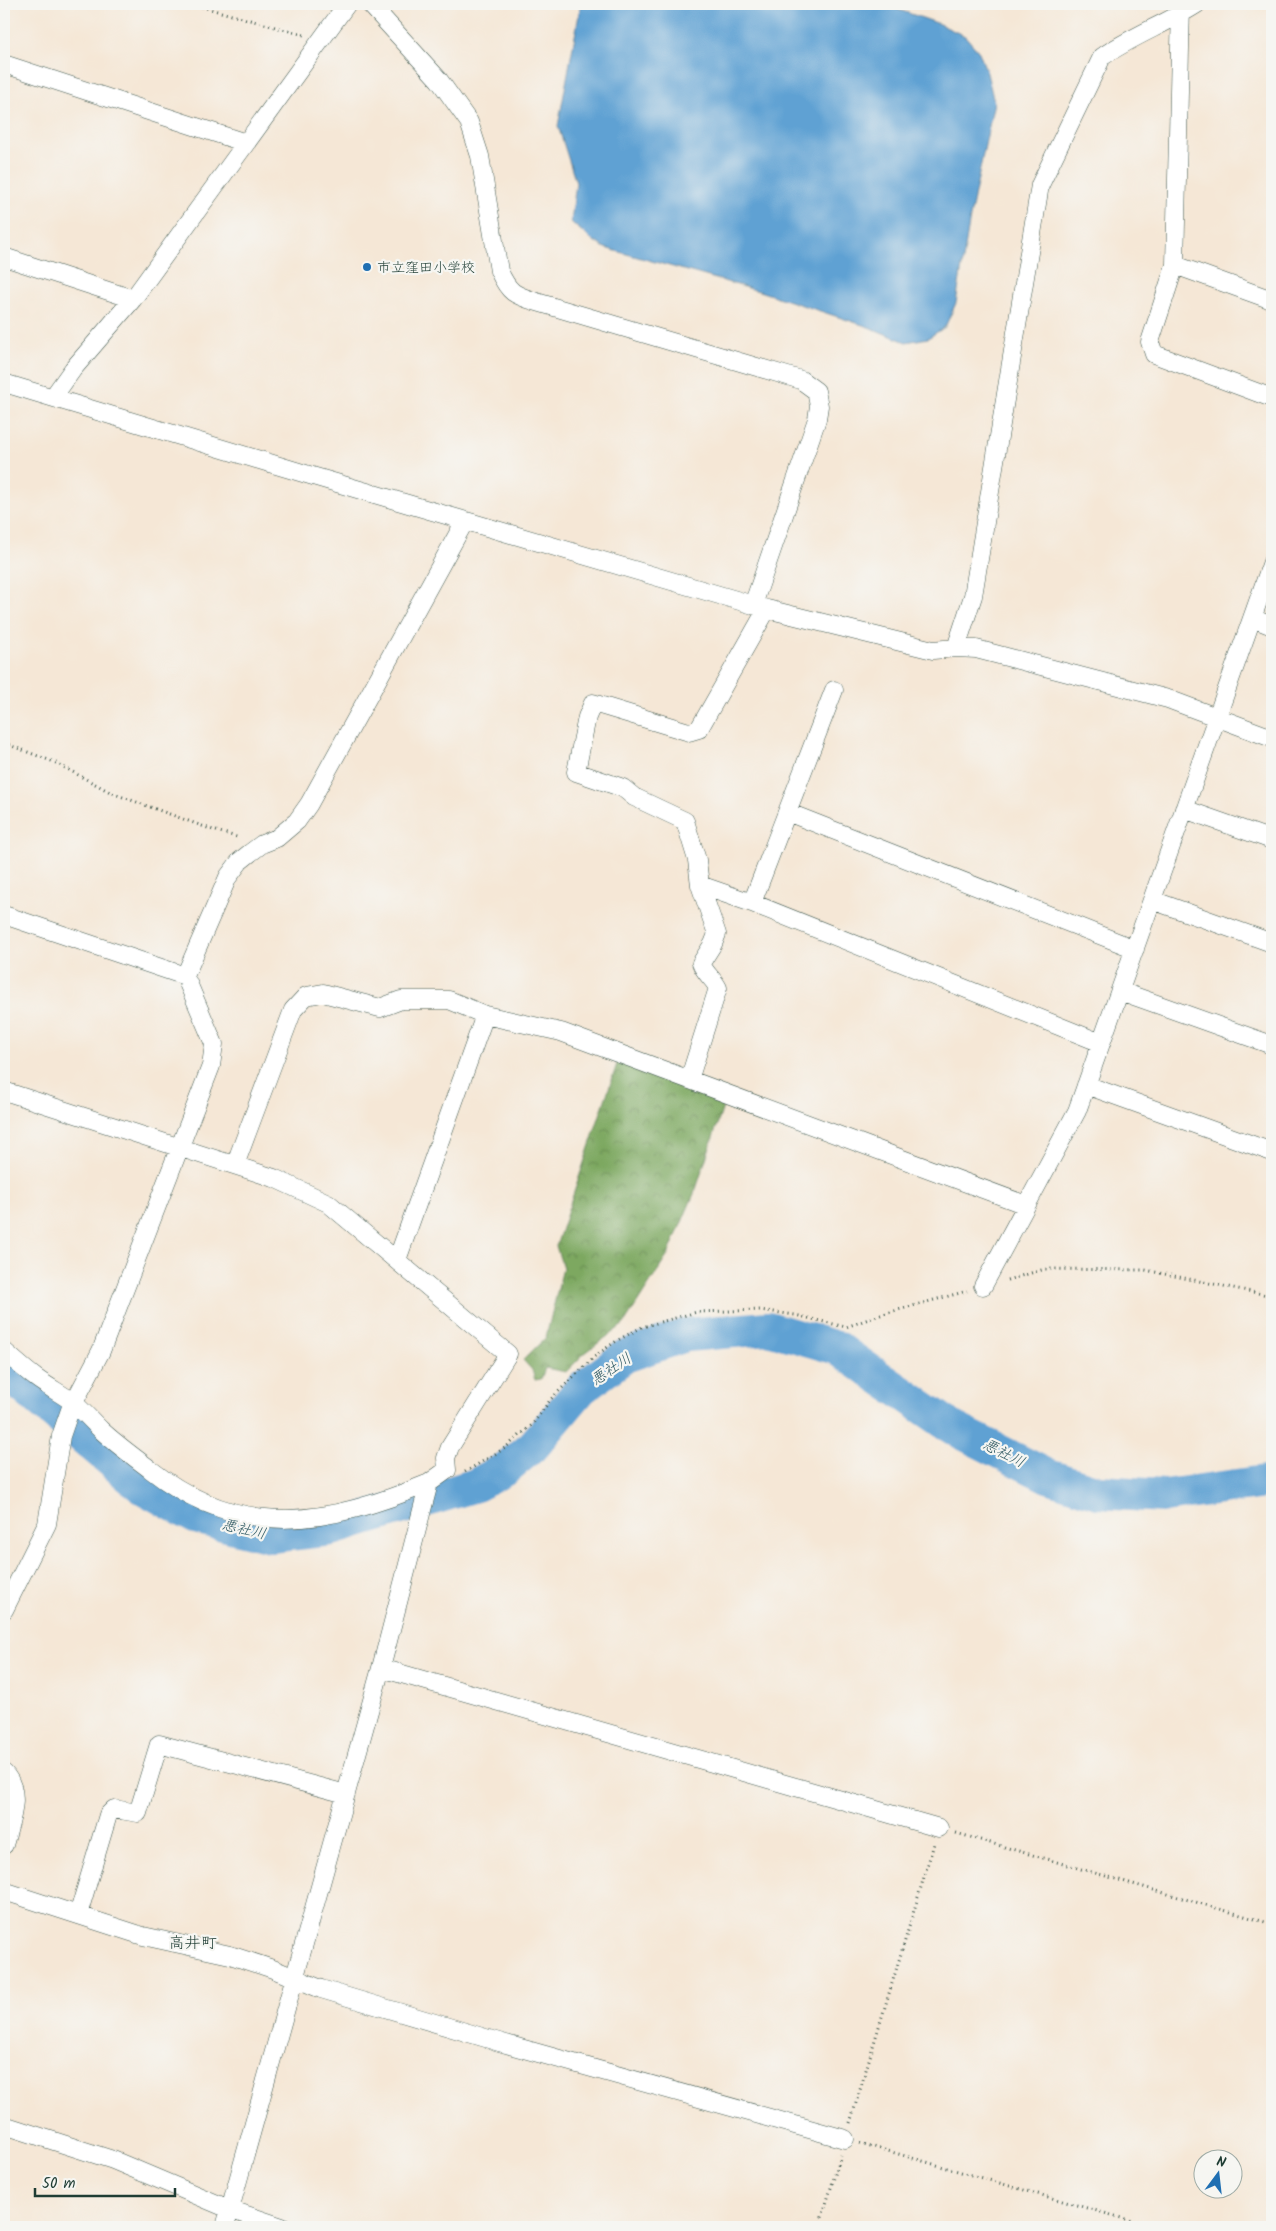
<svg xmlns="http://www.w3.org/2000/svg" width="1276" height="2231" viewBox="0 0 1276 2231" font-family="Kalam,'Klee One',sans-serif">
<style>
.forest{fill:url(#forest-crowns);stroke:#4e724a}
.water{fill:#5fa1d3;stroke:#3f6f84}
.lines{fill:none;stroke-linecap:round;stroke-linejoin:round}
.river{stroke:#5fa1d3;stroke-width:34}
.street-casing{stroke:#3f564c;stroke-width:19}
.path{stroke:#3f564c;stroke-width:3;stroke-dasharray:1 4;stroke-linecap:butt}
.street{stroke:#fff;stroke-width:18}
.poi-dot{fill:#1f6fb2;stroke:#f6f6f2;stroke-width:2}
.labels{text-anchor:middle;stroke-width:4.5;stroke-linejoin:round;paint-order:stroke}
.poi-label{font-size:14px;fill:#1f3d34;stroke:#f6f6f2;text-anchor:start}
.water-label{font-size:15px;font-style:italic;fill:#325b64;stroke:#f6f6f2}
.quarter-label{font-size:16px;fill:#1f3d34;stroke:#f6f6f2}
</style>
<defs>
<pattern id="forest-crowns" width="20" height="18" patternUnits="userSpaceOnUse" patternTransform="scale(1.25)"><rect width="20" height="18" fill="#7da860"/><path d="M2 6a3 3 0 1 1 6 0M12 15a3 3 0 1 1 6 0" fill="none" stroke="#668a50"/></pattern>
</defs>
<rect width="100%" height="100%" fill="#f6f6f2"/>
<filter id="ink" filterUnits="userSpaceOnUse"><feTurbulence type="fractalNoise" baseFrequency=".02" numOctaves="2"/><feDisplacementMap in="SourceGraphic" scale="10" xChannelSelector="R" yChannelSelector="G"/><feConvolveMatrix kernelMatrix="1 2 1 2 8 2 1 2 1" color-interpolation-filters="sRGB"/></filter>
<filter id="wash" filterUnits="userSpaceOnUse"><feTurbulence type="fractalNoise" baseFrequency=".0096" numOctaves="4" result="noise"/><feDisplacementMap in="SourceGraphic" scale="20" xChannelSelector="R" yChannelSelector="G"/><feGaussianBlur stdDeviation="1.12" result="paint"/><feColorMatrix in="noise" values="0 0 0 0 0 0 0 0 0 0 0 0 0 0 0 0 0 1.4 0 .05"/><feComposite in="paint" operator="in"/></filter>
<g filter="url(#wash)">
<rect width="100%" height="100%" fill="#f5e7d6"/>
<path class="forest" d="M618 1061 725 1101 696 1189 668 1255 624 1324 585 1353 566 1372 545 1368 541 1379 535 1380 532 1370 523 1360 546 1337 563 1268 556 1246Z"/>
<path class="water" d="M581 4H882L937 23 965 36 979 52 987 73 994 102 970 217 956 303 945 327 928 338 906 342 866 326 759 291 605 248 592 240 571 222 576 183 558 126Z"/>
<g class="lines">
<path class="river" d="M4 1371 142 1487 195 1517 271 1536 332 1529 476 1485 505 1469 534 1445 581 1389 625 1356 686 1335 768 1328 837 1348 953 1428 1048 1476 1098 1492 1165 1496 1272 1481"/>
</g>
</g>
<g filter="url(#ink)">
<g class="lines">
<defs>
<path id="street" d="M370 4 439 80 469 122 480 156 499 271C509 293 514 295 537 302L801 380 816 391 819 406 817 419 753 605
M1181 5 1175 265 1150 342 1154 354 1272 398
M4 64 246 143
M4 257 133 299
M1175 265 1272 300
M4 383 316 477 767 609 933 650 956 648 976 649 1168 699 1272 738
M53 397 73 369 133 299 347 4
M1252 618 1272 626
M956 648 973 596 1040 185 1102 57C1132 36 1166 24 1197 4
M834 690 752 903 1101 1043
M1184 809 1272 840
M787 812 1135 949
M700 885 752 903
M1152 900 1272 943
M4 915 185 976
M1120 991 1272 1045
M689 1080 718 988C713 978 705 974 701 963L713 944 717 934 700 885 697 860 685 821 634 797 623 788 576 772 587 717 593 703 689 732 699 729 767 609
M1086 1085 1272 1152
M4 1091 274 1178 328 1203 508 1354 450 1447 446 1458 447 1470 429 1483 381 1668 225 2227
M235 1165 293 1010 306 996 323 993 380 1008 401 1000H449L485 1015 561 1032 1026 1205
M397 1260 485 1015
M983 1286 1077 1111 1272 562
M4 1351C14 1360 25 1370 36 1378 48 1387 62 1394 74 1403 83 1411 92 1421 101 1430 116 1444 134 1457 151 1470 243 1542 329 1524 429 1483
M4 1610 47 1524 61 1436 70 1410 101 1351 211 1066 214 1044 185 976 228 877 240 861 250 853 262 844 277 838 297 821 309 804 465 521
M381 1668 939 1828
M4 1773C23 1793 10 1822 4 1845
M4 1891 143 1936 230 1955 273 1969 321 1989 499 2042 845 2139
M78 1915 108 1815 114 1809 138 1813 159 1744 346 1794
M4 2125 113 2160 229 2209 282 2227"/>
</defs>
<use href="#street" class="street-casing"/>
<path class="path" d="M192 4 304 35
M4 743 54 762 112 793 213 830 240 838
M1007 1280 1045 1269 1145 1270 1272 1296
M465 1472 505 1448 532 1425 551 1399 595 1356 618 1340 642 1327 697 1312 760 1310 795 1315 846 1327 883 1314 967 1291
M956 1833 1272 1924
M850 2123 934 1844
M860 2143 1153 2227
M819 2227 841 2155"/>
<use href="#street" class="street"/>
</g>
</g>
<circle class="poi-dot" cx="367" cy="267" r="5"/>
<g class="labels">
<g class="poi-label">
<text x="377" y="272">市立窪田小学校</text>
</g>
<g class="water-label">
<text transform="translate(611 1369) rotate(-34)" y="5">悪社川</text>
<text transform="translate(1004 1453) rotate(27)" y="5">悪社川</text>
<text transform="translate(244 1529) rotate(13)" y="5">悪社川</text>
</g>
<g class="quarter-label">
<text x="193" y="1948">高井町</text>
</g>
</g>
<rect width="1276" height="2231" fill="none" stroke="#f6f6f2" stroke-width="20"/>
<g transform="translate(1218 2174) rotate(15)"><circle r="24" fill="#f6f6f2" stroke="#a0aca6"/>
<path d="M0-4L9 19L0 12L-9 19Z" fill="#1f6fb2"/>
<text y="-8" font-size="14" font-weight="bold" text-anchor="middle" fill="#1f3d34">N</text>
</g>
<path d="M35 2188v8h140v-8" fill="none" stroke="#1f3d34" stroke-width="2.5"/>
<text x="42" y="2188" font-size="15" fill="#1f3d34" stroke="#f6f6f2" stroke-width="4" paint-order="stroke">50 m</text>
</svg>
